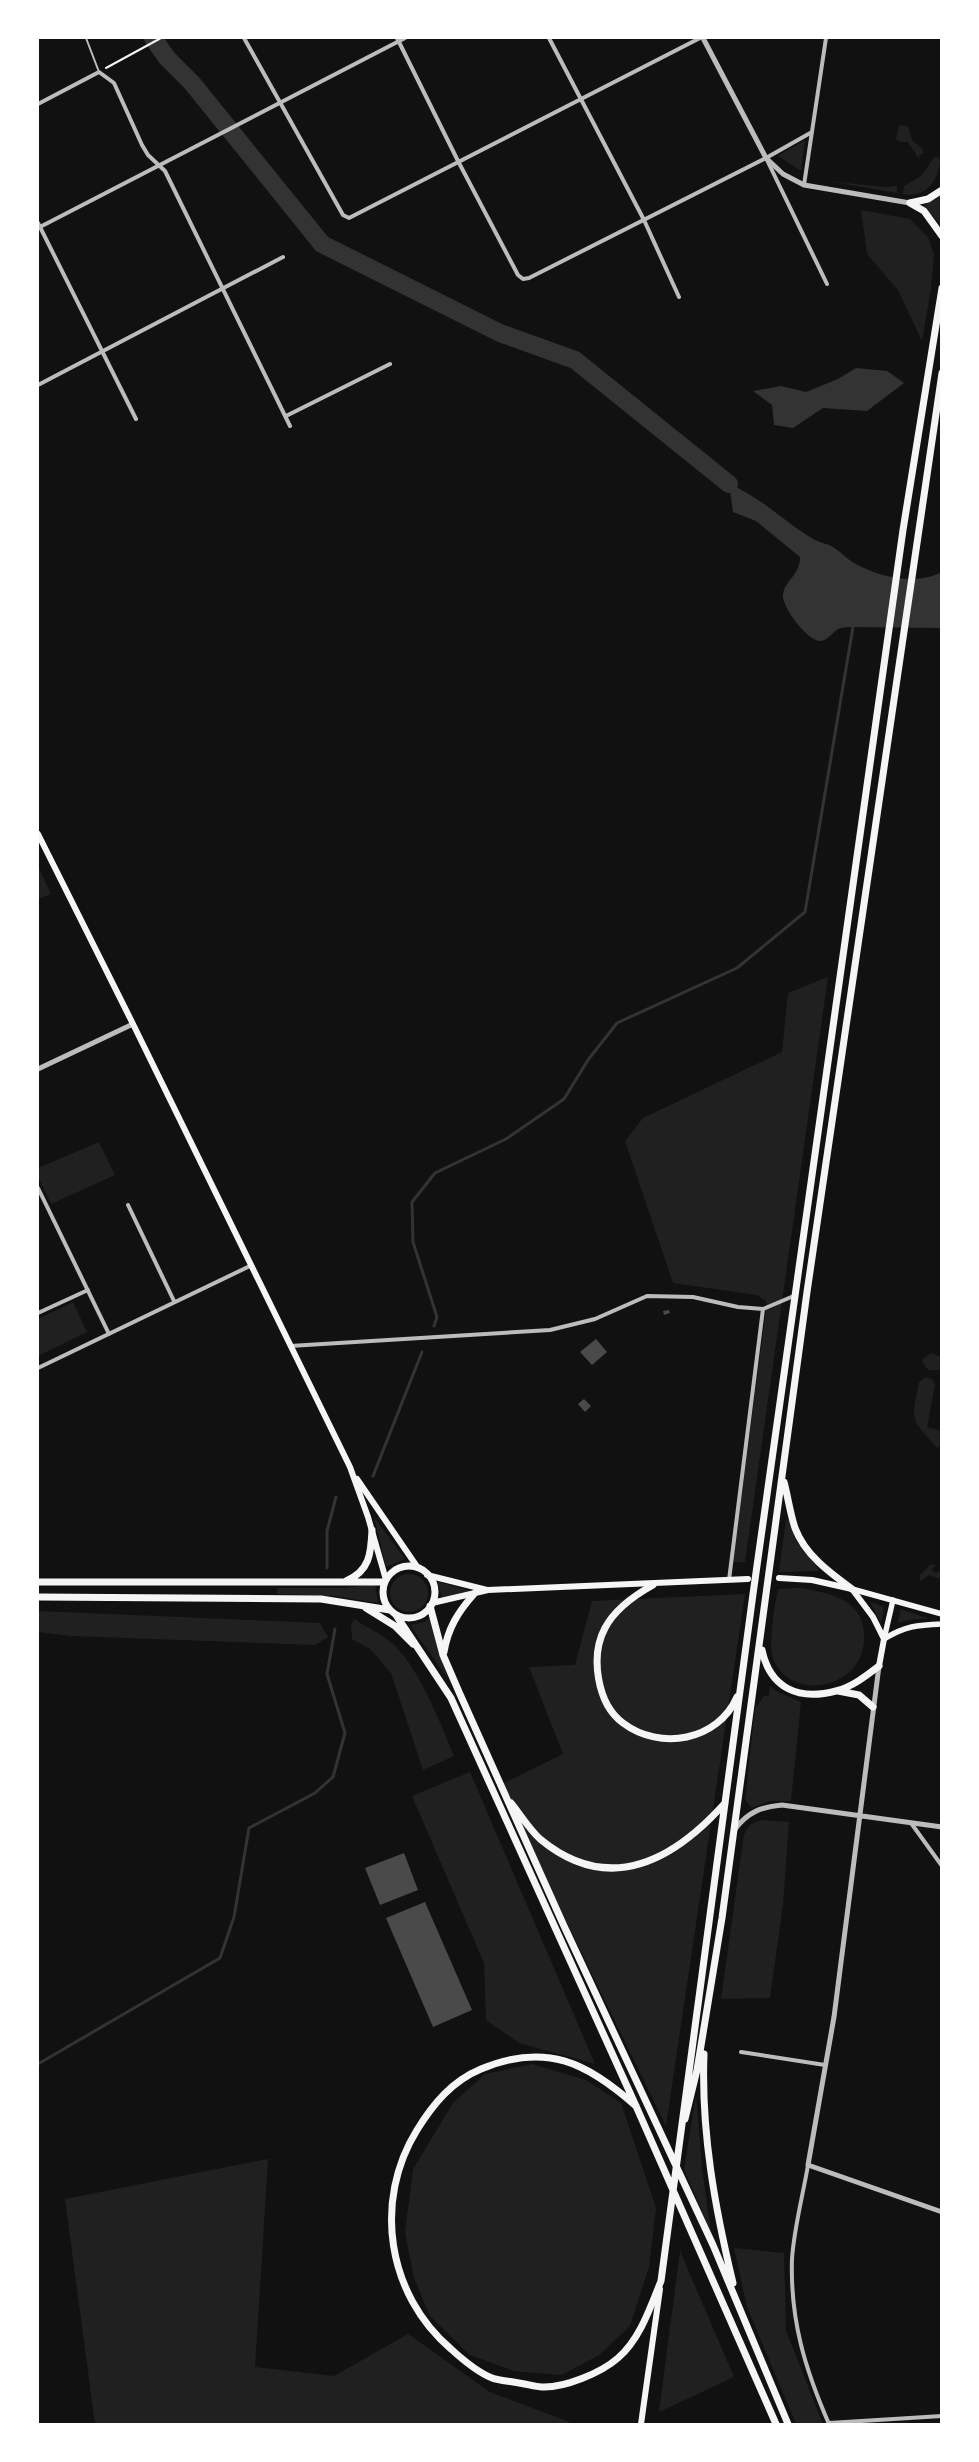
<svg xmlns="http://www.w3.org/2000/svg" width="979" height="2462" viewBox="0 0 979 2462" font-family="Raleway,sans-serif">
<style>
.green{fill:#202020}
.water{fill:#333}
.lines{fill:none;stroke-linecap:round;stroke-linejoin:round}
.stream{stroke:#333;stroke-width:3}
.river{stroke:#333;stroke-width:18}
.building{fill:#4a4a4a}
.path{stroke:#f5f5f5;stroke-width:2}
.service{stroke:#bcbcbc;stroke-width:2}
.minor{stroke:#bcbcbc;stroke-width:4}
.tertiary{stroke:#bcbcbc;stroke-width:5}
.secondary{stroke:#f5f5f5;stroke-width:5.5}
.primary{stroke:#f5f5f5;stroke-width:6}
.trunk{stroke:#f5f5f5;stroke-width:7}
</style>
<rect width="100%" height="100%" fill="#111"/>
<path class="green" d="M899 125 908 126 912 140 923 150V154H919L920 160 908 142H900L896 139Z
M805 140 801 171 778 156Z
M935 156 941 159C937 181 928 198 903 194L904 186 921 176Z
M828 181 884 187 897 186V193Z
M941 196V225L923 206Z
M861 210 910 219 928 237 934 255 931 289 922 341 898 290 867 254Z
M38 866 51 894 38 899Z
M828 977 745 1562H733L767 1302 757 1295 673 1283 625 1141 643 1118 782 1052 788 993Z
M99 1142 115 1175 51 1204 38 1176V1168Z
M73 1302 87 1332 38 1356V1319Z
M931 1353 941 1357V1370H928L923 1363V1359Z
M926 1377 933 1380 935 1385 927 1427 941 1431V1445L937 1448C910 1417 911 1423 919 1382Z
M374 1517 405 1559 386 1567Z
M786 1519 789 1520 796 1541 819 1569 818 1571 779 1572Z
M930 1565H936L931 1570 936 1573 939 1571 941 1572V1579L929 1575 920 1581V1575Z
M390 1593a19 19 0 1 1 38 0a19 19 0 1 1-38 0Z
M438 1582 471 1591 442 1600Z
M375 1584 378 1603 334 1596 277 1594V1588H345Z
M800 1588C829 1593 862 1598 864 1634 868 1688 790 1705 773 1658 768 1646 775 1602 778 1589Z
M745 1594 666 2126 500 1785 563 1754 529 1667 575 1665 592 1601Z
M870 1602 884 1607 881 1623Z
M901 1609 929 1619H914L898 1623Z
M38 1611 320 1623 328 1637 315 1645 71 1636 38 1632Z
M430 1618 437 1648 448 1679 410 1625 424 1622Z
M354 1619C366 1627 382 1634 393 1644 419 1668 440 1722 454 1756L423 1770 391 1673 370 1649 352 1639 351 1625Z
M770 1685 776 1691 801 1702 791 1801H770L752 1808 745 1800 755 1709 764 1696H769Z
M470 1772 595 2064 519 2043 486 2020 484 1963 412 1796Z
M761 1820 789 1822 783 1904 770 1998 721 1999 744 1834 751 1824Z
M532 2064 586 2080 621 2103 656 2208 649 2267 630 2326 599 2355 562 2375 514 2371 470 2355 430 2316 414 2278 405 2232 413 2169 453 2103 485 2074Z
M696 2095 702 2168 711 2232 684 2170Z
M268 2159 255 2367 334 2376 408 2334 490 2392 575 2424H95L65 2199Z
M734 2248 784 2253 786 2331 823 2424H796L747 2307Z
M680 2251 734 2377 659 2412Z"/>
<path class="water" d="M856 368 887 371 904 383 867 411 823 408 793 428 774 425 772 405 753 391 781 386 806 392 838 379Z
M729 484C763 498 785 523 815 540 821 543 828 544 833 547 841 552 847 559 854 563 878 577 917 586 941 572V628L853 627C849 627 845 627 841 628 833 630 828 642 819 641 806 639 781 606 783 594 786 579 800 575 800 557L756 521 733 512Z"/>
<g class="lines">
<path class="stream" d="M434 1326 437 1317 413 1242 412 1202 435 1173 506 1139 564 1099 588 1060 617 1023 737 968 805 912 853 627
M373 1476 422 1352
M327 1568V1531L336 1497
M38 2064 220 1958 234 1917 249 1828 315 1793 333 1777 345 1733 327 1674 335 1629"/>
<path class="river" d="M153 38 167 58 192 83 322 244 500 333 575 360 729 484"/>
</g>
<path class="building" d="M669 1310 670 1313 664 1315 663 1311Z
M596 1339 607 1352 592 1365 580 1352Z
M584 1399 591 1406 585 1412 578 1404Z
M404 1853 418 1890 380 1905 365 1868Z
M425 1902 472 2010 433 2027 386 1918Z"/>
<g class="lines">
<path class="path" d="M106 68 161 38"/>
<path class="service" d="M86 38 99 72"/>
<path class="minor" d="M244 38 343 215 349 218 700 38
M397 38 458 161 518 275 523 279 529 278 766 158 812 132
M549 38 644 220 679 297
M38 104 99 72 114 83 142 145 148 155 165 171 290 426
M767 160 827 284
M804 185 826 38
M38 223 136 419
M38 228 405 38
M38 385 283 257
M286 416 390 364
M38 1188 109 1334
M128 1205 174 1301
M38 1313 88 1290
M290 1346 550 1330 595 1319 647 1296 693 1297 738 1307 763 1309 796 1295
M38 1368 252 1265
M729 1580 763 1309
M911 1823 942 1866
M741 2052 825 2065
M808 2165C803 2195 794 2228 792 2259 790 2320 805 2369 829 2424
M829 2423 942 2416"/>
<path class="tertiary" d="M703 38 766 158 783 174 804 185 910 203
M38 1069 133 1024
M879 1666 834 2017 808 2165 942 2212
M735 1829C748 1812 761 1807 782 1805L942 1827"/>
<path class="secondary" d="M852 1589 942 1614
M884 1639C905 1626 917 1625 942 1624
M884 1639 893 1600"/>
<path class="primary" d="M38 834 133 1024 350 1467 368 1517 386 1580
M357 1479 418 1568
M427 1575 487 1590
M779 1578 812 1580 852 1589 873 1617 884 1639 879 1666
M432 1603 488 1590 748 1579
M641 2424 660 2289"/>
<path class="trunk" d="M910 203 924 211 942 236
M910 203 928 199 942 190
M784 1482C788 1497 790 1513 795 1528 805 1555 830 1573 852 1589
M383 1592a26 26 0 1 1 52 0a26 26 0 1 1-52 0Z
M346 1581C370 1571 371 1553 372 1530
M38 1582H385
M653 1585C635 1595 615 1609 605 1628 590 1656 597 1704 623 1723 660 1751 718 1741 737 1697
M38 1597 321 1599 390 1610
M430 1606 443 1655 459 1692 564 1926 713 2245 788 2424
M366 1608 395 1626 413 1644
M396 1615 451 1698 636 2106 776 2424
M762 1650C770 1688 798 1701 836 1691 852 1687 866 1676 879 1666
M444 1652C448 1628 458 1612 474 1594
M838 1691 859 1695 873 1707
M511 1803C520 1814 529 1829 540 1839 609 1896 673 1861 725 1803
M704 2054C701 2132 715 2208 733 2283
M636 2106C586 2062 546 2042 481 2069 452 2081 433 2104 417 2130 373 2201 387 2294 451 2349 463 2360 477 2372 492 2378 500 2381 511 2381 519 2383 527 2384 535 2387 542 2387 564 2388 601 2373 618 2358 640 2339 650 2308 661 2281L753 1594 903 530 942 288
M685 2119 697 2070 722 1918 807 1292 942 373"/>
</g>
<rect width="979" height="2462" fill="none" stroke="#ffffff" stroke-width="78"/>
</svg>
